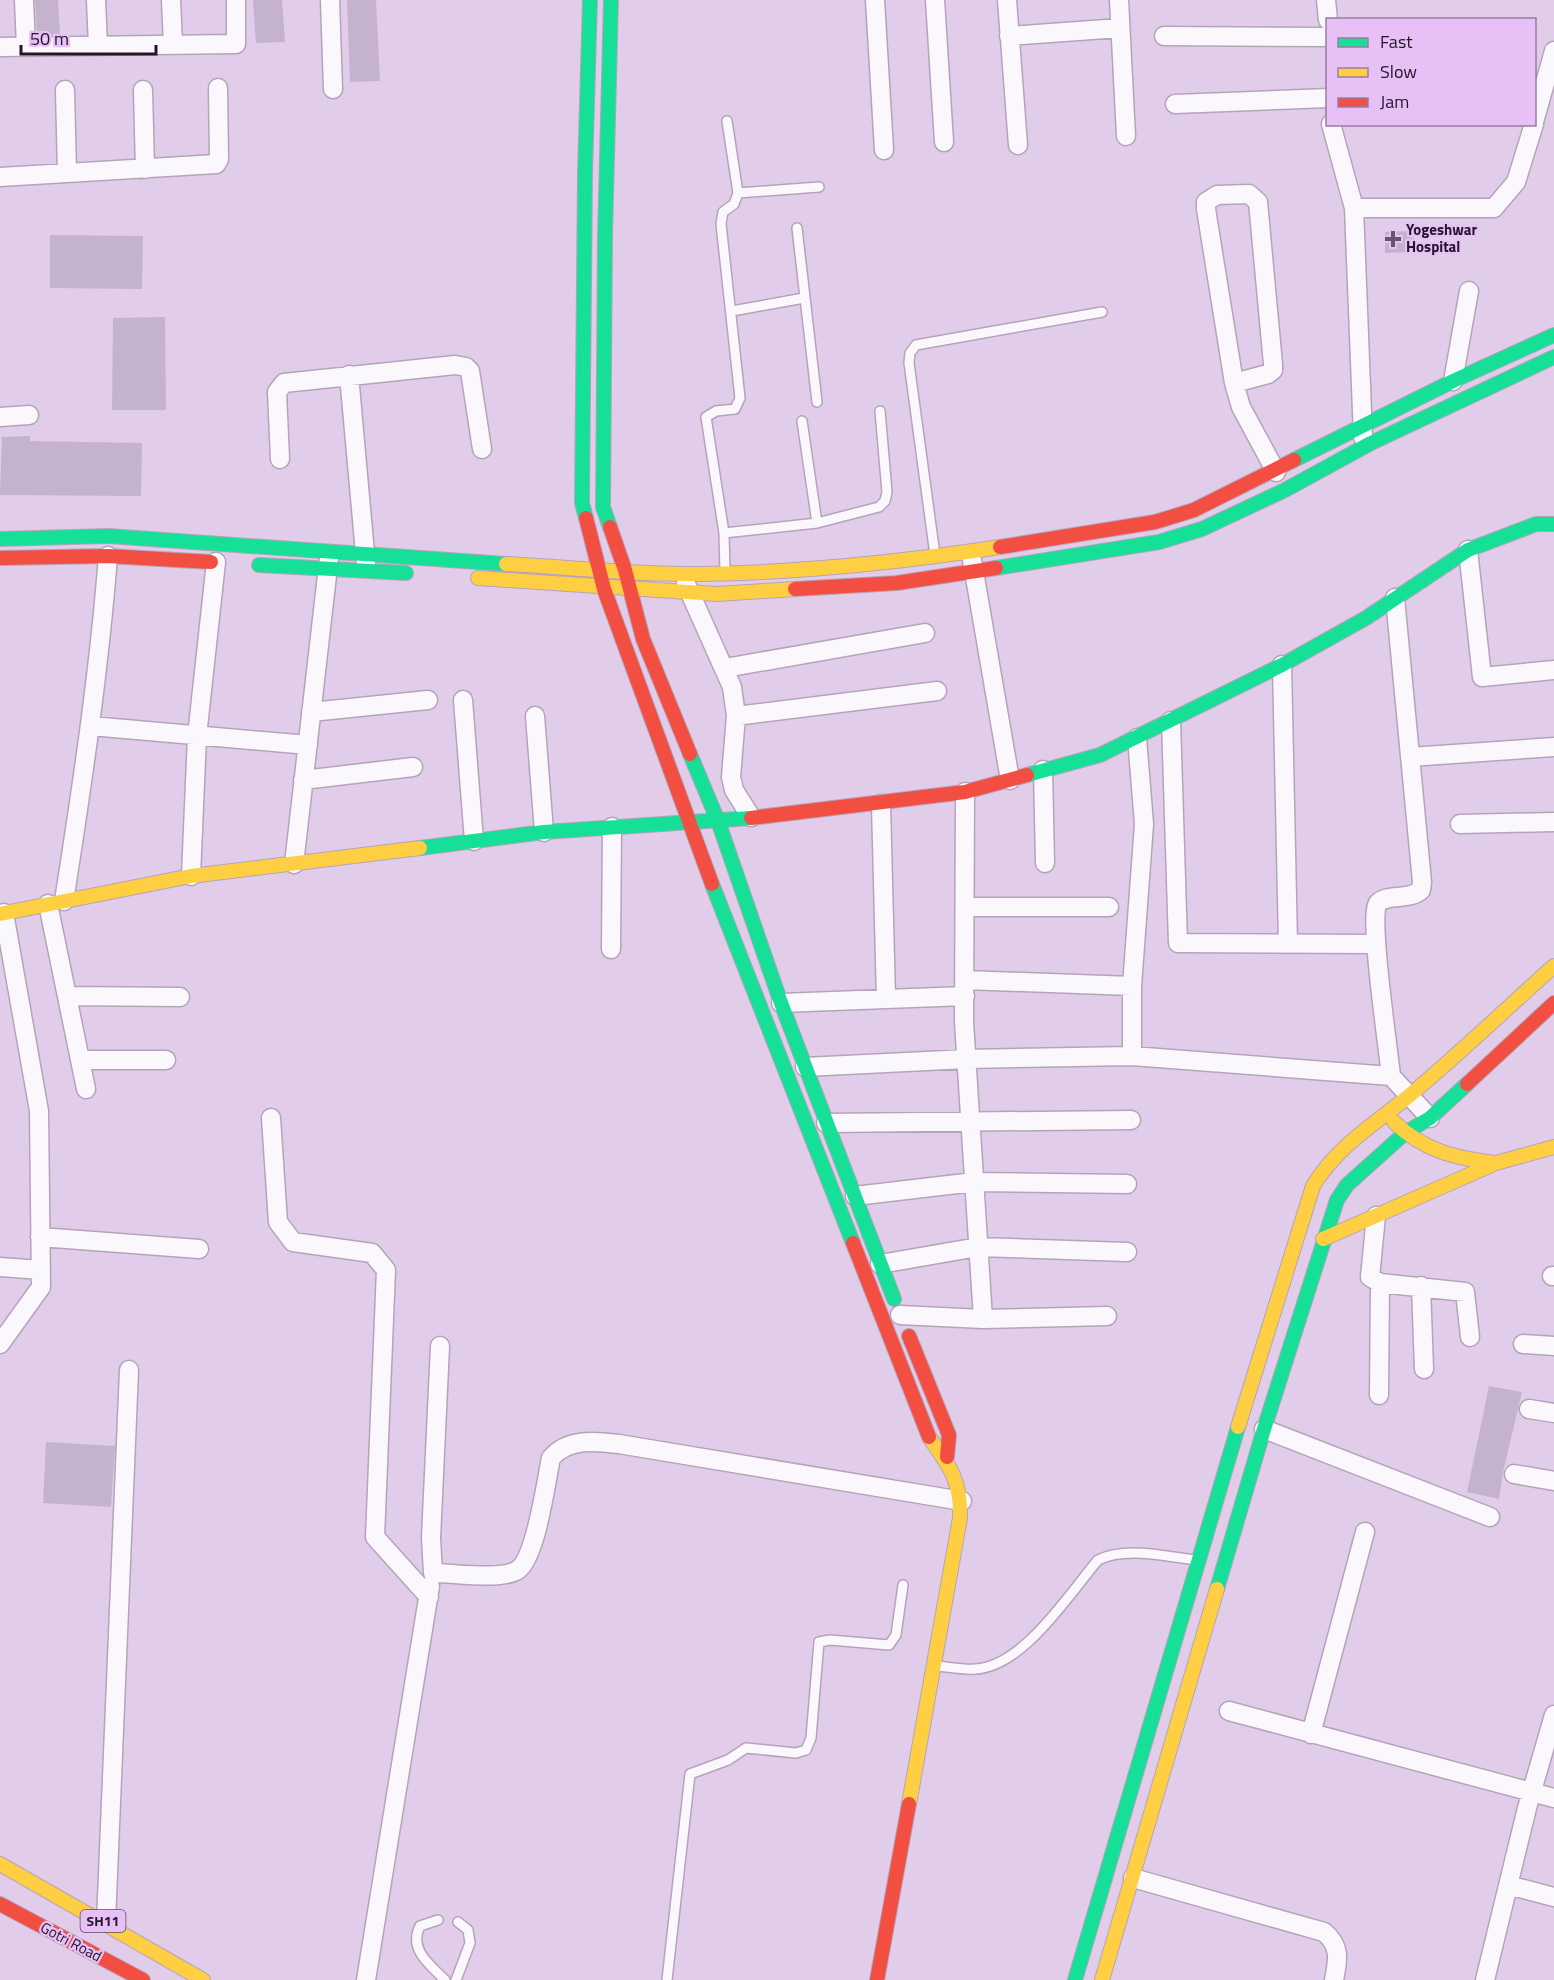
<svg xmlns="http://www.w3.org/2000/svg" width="1554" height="1980" viewBox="0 0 1554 1980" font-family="'Titillium Web',sans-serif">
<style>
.building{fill:#c5b2cc}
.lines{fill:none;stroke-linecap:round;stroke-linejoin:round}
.lane-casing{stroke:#b4a4ba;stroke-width:12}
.street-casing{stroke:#b4a4ba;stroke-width:21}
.fast-casing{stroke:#b4a4ba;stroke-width:16}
.slow-casing{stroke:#b4a4ba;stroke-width:16}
.jam-casing{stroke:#b4a4ba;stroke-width:16}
.lane{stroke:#faf8fc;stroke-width:9}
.street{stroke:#faf8fc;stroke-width:18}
.fast{stroke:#16e098;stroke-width:14}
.slow{stroke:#ffcf43;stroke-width:14}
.jam{stroke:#f24e42;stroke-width:14}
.poi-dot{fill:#66556c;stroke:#e7c0f6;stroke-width:2}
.labels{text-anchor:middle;stroke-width:4.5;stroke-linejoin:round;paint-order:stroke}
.shield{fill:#e7c0f6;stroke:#5e4866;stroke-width:1.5}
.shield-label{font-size:14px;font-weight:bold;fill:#241529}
.poi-label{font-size:15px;font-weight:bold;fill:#241529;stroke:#e7c0f6;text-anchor:start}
.street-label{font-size:15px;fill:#241529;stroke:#e7c0f6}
</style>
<rect width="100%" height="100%" fill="#e1cde9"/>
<path class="building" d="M35 0H58L60 35H37Z
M253 0H282L285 42 256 43Z
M347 0H376L380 81 350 82Z
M1413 231 1414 252 1385 253V232Z
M50 235 143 236 142 289 50 288Z
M165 317 166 410H112L113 318Z
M30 436V441L142 443 141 496 0 495 2 437Z
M1489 1386 1522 1392 1503 1472 1499 1499 1467 1492Z
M46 1442 115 1446 111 1507 43 1503Z"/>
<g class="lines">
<defs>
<path id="lane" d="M738 193 819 187
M797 228 817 402
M732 311 804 298
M802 421 817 523
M724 533 817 523 879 507 885 501 887 492 880 411
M935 555 909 363 910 353 916 345 1102 312
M725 571 724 533 706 417 716 411 735 409 740 398 721 224 723 212 734 204 738 193 727 121
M937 1666C949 1667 963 1670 975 1669 1023 1667 1069 1594 1098 1560 1127 1546 1166 1557 1197 1560
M438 1920 420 1926C408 1949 430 1965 445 1980
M456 1980 470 1943 468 1930 458 1922
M667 1980 690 1774 728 1760 746 1748 796 1753 806 1750 811 1738 819 1642 830 1640 889 1645 896 1635 903 1585"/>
<path id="street" d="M24 0 26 46
M96 0 98 46
M171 0 173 44
M330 0 333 89
M875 0 884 150
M935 0 944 142
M1007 0 1018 145
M1119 0 1126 136
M1326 0 1328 20
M1009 36 1120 28
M1164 36 1328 37
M0 47 236 44V0
M65 90 67 173
M143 90 145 169
M1175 104 1328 98
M1534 122 1554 51
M1331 124 1354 208 1363 437
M0 177 216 164 219 159 218 88
M1354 208H1494L1516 182 1534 124
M349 375 366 564
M1453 381 1469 291
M1234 383 1268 374 1273 370V364L1258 202 1249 194 1217 195 1206 202V209L1234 383 1241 407 1276 472
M0 417 29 415
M280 459 277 392 284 383 455 365 466 367 470 371 482 449
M1468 550 1482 677 1554 670
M972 560 1010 780
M686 584 732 687 736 716 731 777 734 790 751 817
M1282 665 1288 944
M725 668 925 633
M463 700 474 841
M311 712 428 700
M535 716 544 832
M736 716 937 691
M1171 721 1178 943 1376 944
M91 726 308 745
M1410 757 1554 747
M1043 770 1045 863
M303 780 413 767
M965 792 964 1022 983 1319
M881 804 886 999
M1460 824 1554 822
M294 864 329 558
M191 876 197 736 216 562
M64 901C82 786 99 672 108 556
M48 904 86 1089
M965 907H1109
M611 949 612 827
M965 980 1132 986
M67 996 180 997
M781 1003 965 996
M1132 1056V986L1144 824 1137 738
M80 1060H166
M805 1067 967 1059 1132 1056 1391 1076 1430 1118
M1391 1076C1389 1054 1368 913 1378 903 1388 893 1409 901 1421 890L1422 882 1395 598
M271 1118 278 1222 293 1242 372 1253 386 1270 375 1537 429 1597
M826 1123 1131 1120
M855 1196 974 1182 1127 1184
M1376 1216 1370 1277 1380 1283 1465 1292 1470 1337
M40 1237 199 1249
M880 1264 978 1247 1127 1252
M0 1267 41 1270
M1552 1276H1554
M1421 1286 1424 1369
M900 1315 983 1319 1107 1316
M0 1344 41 1287 39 1111 4 913
M1523 1344 1554 1346
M440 1346 431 1538 433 1573C454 1573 498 1580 516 1571 536 1561 546 1481 551 1458 568 1438 595 1441 619 1444L962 1501
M1379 1395 1380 1283
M1529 1409 1554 1413
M1264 1429 1490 1517
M1514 1474 1554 1481
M1229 1711 1554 1798
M1311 1734 1365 1532
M1133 1878 1324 1932C1341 1946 1338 1960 1334 1980
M1508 1885 1554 1897
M106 1922 129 1370
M366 1980 430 1586
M1485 1980 1527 1808 1554 1715"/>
<path id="fast" d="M1294 460 1453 381 1554 335
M586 518 582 503 585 172 590 0
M610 527 603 507 605 236 611 0
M0 539 108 536 506 564
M259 565 406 573
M996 568 1159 542 1202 529 1285 490 1371 443 1554 357
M690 754 718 821 781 1003 894 1299
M1027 775 1100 755 1282 665 1366 618 1468 550 1536 524H1554
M420 848 544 832 751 818
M712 884 853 1243
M1217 1589 1264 1429 1337 1200 1347 1185 1405 1133 1430 1118 1467 1084
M1075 1980 1238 1427"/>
<path id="slow" d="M506 564C565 567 625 574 683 574 789 574 895 563 1000 547
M478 578 717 594 795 589
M0 914 191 876 420 848
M1394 1122C1424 1151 1455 1158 1495 1163
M1323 1239 1496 1163 1554 1147
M1238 1427 1313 1186C1337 1146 1375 1124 1410 1095 1459 1054 1506 1009 1554 966
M909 1804 960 1518C961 1480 950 1467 929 1437
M0 1864 203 1980
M1102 1980 1217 1589"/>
<path id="jam" d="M586 518 604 589 712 884
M610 527 625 570 643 639 690 754
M1000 547 1155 522 1194 510 1294 460
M0 558 108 556 211 562
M795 589 897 583 996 568
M751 818 965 792 1027 775
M1467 1084 1554 1003
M853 1243 929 1437
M909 1336 949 1435 947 1457
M0 1904 143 1980
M877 1980 909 1804"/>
</defs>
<use href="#lane" class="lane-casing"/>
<use href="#street" class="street-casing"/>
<use href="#fast" class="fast-casing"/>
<use href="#slow" class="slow-casing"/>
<use href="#jam" class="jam-casing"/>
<use href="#lane" class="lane"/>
<use href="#street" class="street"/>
<use href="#fast" class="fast"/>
<use href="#slow" class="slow"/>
<use href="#jam" class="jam"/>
</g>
<path class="poi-dot" d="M1390 230h6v6h6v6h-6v6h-6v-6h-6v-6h6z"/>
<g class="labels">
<rect class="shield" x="80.5" y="1910" width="45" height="22" rx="4.5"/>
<g class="shield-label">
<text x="103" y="1926">SH11</text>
</g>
<g class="poi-label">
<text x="1406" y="235">Yogeshwar<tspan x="1406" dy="17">Hospital</tspan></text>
</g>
<g class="street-label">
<text transform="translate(71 1942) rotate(28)" y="5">Gotri Road</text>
</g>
</g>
<rect x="1326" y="18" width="210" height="108" fill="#e7c0f6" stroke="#997ca4" stroke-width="1.5"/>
<rect x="1338" y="38" width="30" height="9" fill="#16e098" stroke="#997ca4" stroke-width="1.5"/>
<text x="1380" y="48" font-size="18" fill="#241529">Fast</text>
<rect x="1338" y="68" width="30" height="9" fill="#ffcf43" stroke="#997ca4" stroke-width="1.5"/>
<text x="1380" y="78" font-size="18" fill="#241529">Slow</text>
<rect x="1338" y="98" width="30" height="9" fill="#f24e42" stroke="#997ca4" stroke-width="1.5"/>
<text x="1380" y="108" font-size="18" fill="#241529">Jam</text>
<path d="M21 45v9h135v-9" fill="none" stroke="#241529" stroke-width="3"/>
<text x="30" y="45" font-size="18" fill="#241529" stroke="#e7c0f6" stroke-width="4.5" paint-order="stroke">50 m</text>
</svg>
